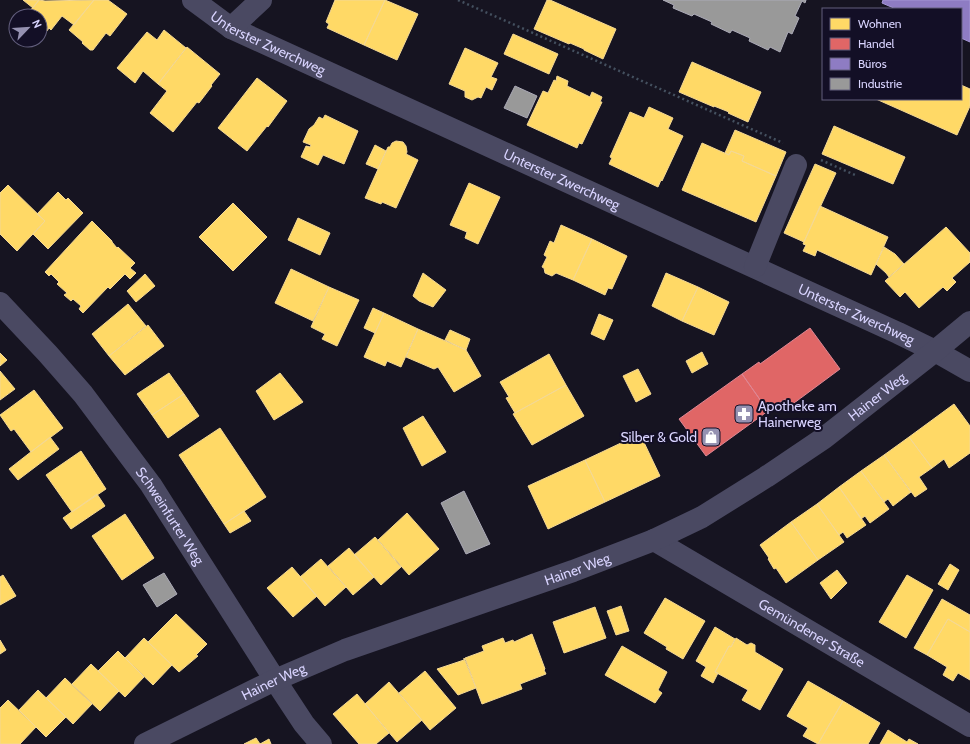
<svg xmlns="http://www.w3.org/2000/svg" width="970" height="744" viewBox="0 0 970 744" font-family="Cabin,sans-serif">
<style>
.homes{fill:#ffd966;stroke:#f4d894}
.shops{fill:#e06666;stroke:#de8794}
.offices{fill:#8e7cc3;stroke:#a496d5}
.industry{fill:#999;stroke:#acabb8}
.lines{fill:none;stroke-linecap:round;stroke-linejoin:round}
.path{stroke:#44505f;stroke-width:2.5;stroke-dasharray:2 3;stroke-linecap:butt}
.minor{stroke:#4a4962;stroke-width:22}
.labels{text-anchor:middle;stroke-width:4;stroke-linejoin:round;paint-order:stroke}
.street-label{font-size:14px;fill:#d9d4ff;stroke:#130f26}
.poi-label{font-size:14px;fill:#d9d4ff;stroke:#130f26;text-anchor:start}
</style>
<rect width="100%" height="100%" fill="#161421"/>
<path class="homes" d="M23 0H39L33 8Z
M39 0 45 1 94 0 74 25 62 16 51 30 49 28 47 31 40 26V16H34L29 12Z
M94 0H108L127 14 110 36 106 33 93 50H90L82 43 83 42 69 30Z
M335 0H385L364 45 327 28 329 24 326 22Z
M385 0 418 14 397 60 364 45Z
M547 0H550L616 29 603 59 584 50V49L570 43 569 44 534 29Z
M164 30 186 48 158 84 143 71 135 83 117 68 147 32 157 40Z
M513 34 558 54 549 74 504 54Z
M187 47 220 74 211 85 212 86 199 103 197 102 173 132 150 113 167 91 158 84Z
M465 48 498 63 491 77 497 79 492 90 486 87 481 98 478 97 472 100 465 97V91L449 84Z
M692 62 761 92 748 122 728 113 729 112 714 106V107L679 92Z
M557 76 568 81 567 86 590 97 592 92 602 97 600 102H602L582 144 579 143 577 148 527 125 543 91 548 93 554 80 556 81Z
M257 78 287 101 268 127 267 126 247 151 218 128Z
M961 85 970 89V106L957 135 876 99H961Z
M649 107 673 118 668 129 683 136 662 181 661 180 658 187 609 164 612 158 610 157 630 112 644 118Z
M325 115 358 131 344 164 323 155 318 165 301 157 306 146 310 147 311 145 303 142 309 129 314 125 319 117 323 119Z
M834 126 905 157 893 184 822 154Z
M735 130 786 152 776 176 742 161 744 156 731 151 729 155 725 153Z
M396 141 403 142 406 146 407 152 406 154 418 160 396 208 382 202 381 204 365 198 388 147H390L392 143Z
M702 143 729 155 731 151 744 156 742 161 776 176 756 222 682 190Z
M375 145 386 151 378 169 366 164Z
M815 164 836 173 804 242 784 233Z
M469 183 500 197 478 244 465 238 467 232 450 225Z
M8 185 45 221 17 251 0 234V193Z
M58 192 66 200 68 198 83 213 48 249 33 234 45 221 37 214Z
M233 203 267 237 233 271 199 237Z
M820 206 888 237 871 275 817 250 815 256 803 251 806 245 803 244Z
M298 218 330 233 320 255 288 240Z
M92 221 112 241V242L117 248 118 247 135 263 130 268 136 273 130 279 125 274 110 289 108 287 83 313 79 309 81 306 73 299 71 301 64 295 67 293 57 284 59 282 51 274 49 276 45 272Z
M561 225 592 239 573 280 556 273 552 276 545 273 544 268 542 267 547 257 544 255 550 241 554 243Z
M946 227 970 253V262L952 278 956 282 947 291 943 287 919 308 905 292 900 297 885 281Z
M592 239 627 256 612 289 608 288 605 295 573 280Z
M884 247 895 254 904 264 889 277 886 273 876 264Z
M291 269 329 287 313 321 275 303Z
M423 273 446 290 433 307 419 301 413 296Z
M666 273 698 287 682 321 652 306Z
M145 274 155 286 136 302 127 291Z
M329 287 359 300 337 346 322 339 325 334 311 327Z
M698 287 729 302 714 335 682 321Z
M128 304 146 326 109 356 92 334Z
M373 308 384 313 375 333 364 328Z
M384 313 418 329 401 367 387 361 385 366 364 357Z
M599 314 613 320 604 340 591 334Z
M148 325 164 346 125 375 109 356Z
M418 329 466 350 481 376 454 392 438 367 434 369 406 357Z
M450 330 470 339 466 350 445 340Z
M702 352 708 364 692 373 686 361Z
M0 353 7 360 0 366Z
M549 354 566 385 515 413 506 398 509 397 500 382Z
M638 369 651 394 636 402 623 376Z
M0 371 15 389 0 400Z
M169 373 184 394 152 415 137 394Z
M280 373 303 402 274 420 256 391Z
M566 385 584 416 532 445 513 414Z
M34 390 63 428 31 452 14 429 11 431 0 415Z
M184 394 199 416 168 438 152 415Z
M954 404 970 426V453L949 468 944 459 932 468 909 437Z
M423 416 446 452 422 466 403 428Z
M220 428 266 497 224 524 179 455Z
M640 434 660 476 605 502 585 460Z
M50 437 59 449 18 480 9 469Z
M909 437 932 468 919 477 927 489 915 497 884 455Z
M81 451 106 489 72 512 46 475Z
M884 455 911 492 893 506 888 499 884 502 861 471Z
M585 460 605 502 548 529 528 486Z
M861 471 889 509 870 523 865 516 861 519 839 487Z
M839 487 866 525 847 538 843 532 839 535 817 504Z
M97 494 105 506 71 529 63 518Z
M817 504 844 542 818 560 791 522Z
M244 511 251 521 230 533 224 524Z
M407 513 439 549 409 575 378 540Z
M125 514 154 558 122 580 92 536Z
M791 522 818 560 786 583 776 568 774 569 768 559 769 558 760 545Z
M375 537 401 567 381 585 354 555Z
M349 548 374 577 353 595 328 566Z
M321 559 346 587 325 606 300 577Z
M950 564 959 570 948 590 938 584Z
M292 567 317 596 293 617 267 588Z
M837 570 847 583 831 599 820 583Z
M3 575 16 596 0 605V577Z
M907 575 933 590 906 638 879 622Z
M665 598 705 621 683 659 666 649 667 647 644 633Z
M942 599 970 615V632L948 619 927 655 914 648Z
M621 606 629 631 616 635 607 611Z
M595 607 606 638 564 653 553 622Z
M176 614 207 644 196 655 198 656 179 672 148 642Z
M948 619 970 632V680L958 673 953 681 943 675 947 667 927 655Z
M715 627 735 639 731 647 729 646 715 672 718 673 713 683 701 676 706 667 696 661Z
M532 634 545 669 544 670 546 674 520 684 522 689 482 704 465 658 484 651 482 646 503 638 505 643 513 640 514 642Z
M144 638 172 665 153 685 125 658Z
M736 638 747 645 751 643 755 645V652L783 669 760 710 742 700 748 690 715 672 729 646 731 647Z
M0 640 6 650 0 654Z
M622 646 667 672 658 690 662 693 655 703 605 675Z
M118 651 144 677 125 697 98 671Z
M464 658 476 688 458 695 437 669 464 660Z
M91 664 119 691 100 711 72 684Z
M425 671 456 708 430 730 399 693Z
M65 678 92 704 73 724 46 698Z
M808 681 843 701 818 744 803 736 808 728 787 716Z
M389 682 422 720 397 742 365 704Z
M38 690 66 717 46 737 19 710Z
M357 694 389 733 376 744H359L333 714Z
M8 700 36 727 20 744H0V708Z
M843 701 880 723 868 744H818Z
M888 730 907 742 909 739 918 744H880Z
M256 738 260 744 269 739 271 744H244Z"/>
<path class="shops" d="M810 328 840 369 790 406 785 399 768 411 742 374 759 362 760 364Z
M742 374 768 411 706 456 679 419Z"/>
<path class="offices" d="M883 0H970V42L961 38V9H896L882 3Z"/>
<path class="industry" d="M663 0H806L805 3 802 1 795 16 799 18 792 34 788 32 780 52 770 47 768 50 749 41 750 38 732 30 730 33 711 24 712 22 694 14 692 16 673 8 674 5Z
M515 86 537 96 527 118 504 108Z
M464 491 490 544 466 554 441 503Z
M164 573 177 594 157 607 143 585Z"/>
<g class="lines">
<path class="path" d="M458 0 783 143
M821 160 855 175"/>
<g class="minor">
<path id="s1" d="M193 0 231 28 898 333 935 351 970 371"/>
<path d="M231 28 261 0"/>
<path d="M755 267 796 165"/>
<path id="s2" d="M0 303 48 354 83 394 151 485 275 680 304 724 321 744"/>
<path id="s3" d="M654 540 970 726"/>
<path id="s4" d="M145 744 275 680 345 650 573 571 654 540 702 517 766 477 824 438 935 351 970 322"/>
</g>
</g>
<defs>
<symbol id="pharmacy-square" viewBox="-11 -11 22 22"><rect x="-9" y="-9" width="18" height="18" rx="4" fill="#9591b1" stroke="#130f26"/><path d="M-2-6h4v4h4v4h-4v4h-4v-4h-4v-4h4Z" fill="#fff"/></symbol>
<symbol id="shop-square" viewBox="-11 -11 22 22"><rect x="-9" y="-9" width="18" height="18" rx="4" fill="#9591b1" stroke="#130f26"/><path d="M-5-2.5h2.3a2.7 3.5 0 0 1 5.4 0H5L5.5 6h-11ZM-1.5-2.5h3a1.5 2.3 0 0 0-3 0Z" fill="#fff"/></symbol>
</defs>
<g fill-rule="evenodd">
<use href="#pharmacy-square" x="733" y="403" width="22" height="22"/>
<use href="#shop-square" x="700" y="426" width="22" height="22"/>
</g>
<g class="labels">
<g class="street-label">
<text dy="5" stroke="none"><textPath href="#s1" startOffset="87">Unterster Zwerchweg</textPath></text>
<text dy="5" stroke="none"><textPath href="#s1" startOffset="411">Unterster Zwerchweg</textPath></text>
<text dy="5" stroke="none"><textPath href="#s1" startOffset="735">Unterster Zwerchweg</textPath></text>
<text dy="5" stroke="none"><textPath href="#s4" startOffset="815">Hainer Weg</textPath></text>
<text dy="5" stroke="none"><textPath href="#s2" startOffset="273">Schweinfurter Weg</textPath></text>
<text dy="5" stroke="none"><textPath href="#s4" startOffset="467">Hainer Weg</textPath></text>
<text dy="5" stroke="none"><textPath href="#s3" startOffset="183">Gemündener Straße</textPath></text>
<text dy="5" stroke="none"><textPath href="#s4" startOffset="143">Hainer Weg</textPath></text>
</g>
<g class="poi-label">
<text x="758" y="411">Apotheke am<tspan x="758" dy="16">Hainerweg</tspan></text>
<text x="697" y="442" text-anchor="end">Silber &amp; Gold</text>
</g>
</g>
<rect x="822" y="8" width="140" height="92" fill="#130f26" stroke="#625e7d"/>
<rect x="830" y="18" width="20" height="12" fill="#ffd966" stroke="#625e7d"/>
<text x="858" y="28" font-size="12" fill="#d9d4ff">Wohnen</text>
<rect x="830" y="38" width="20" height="12" fill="#e06666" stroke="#625e7d"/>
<text x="858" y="48" font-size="12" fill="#d9d4ff">Handel</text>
<rect x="830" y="58" width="20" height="12" fill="#8e7cc3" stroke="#625e7d"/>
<text x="858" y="68" font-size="12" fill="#d9d4ff">Büros</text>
<rect x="830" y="78" width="20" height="12" fill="#999999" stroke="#625e7d"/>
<text x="858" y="88" font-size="12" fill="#d9d4ff">Industrie</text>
<g transform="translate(28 28) rotate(65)"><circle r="19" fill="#130f26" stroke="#625e7d"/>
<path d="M0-3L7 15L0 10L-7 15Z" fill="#9591b1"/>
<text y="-6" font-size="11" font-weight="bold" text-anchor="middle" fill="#d9d4ff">N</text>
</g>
</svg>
